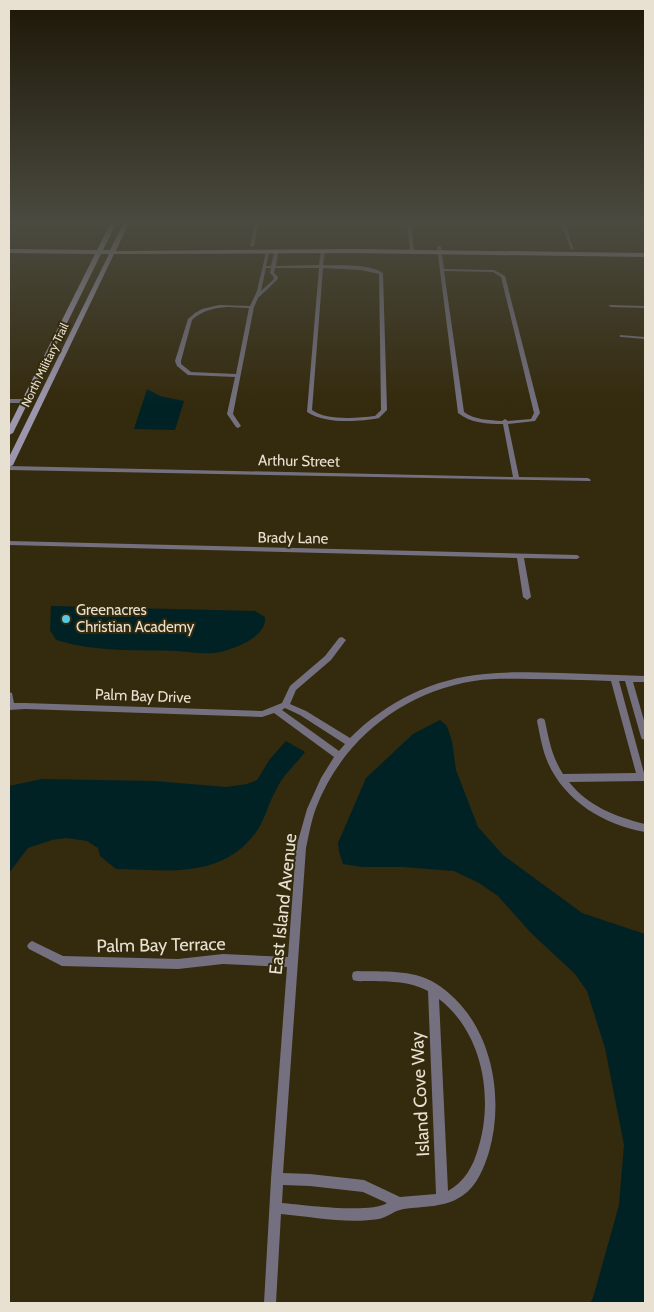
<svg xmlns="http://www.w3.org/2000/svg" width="654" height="1312" viewBox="0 0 654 1312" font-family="Cabin,sans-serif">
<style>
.water{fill:#002225}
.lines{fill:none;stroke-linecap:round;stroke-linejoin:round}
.street{fill:#74707f;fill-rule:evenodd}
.secondary{fill:#9d97ae;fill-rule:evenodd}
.poi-dot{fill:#57c9e2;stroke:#342a0d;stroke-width:2}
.labels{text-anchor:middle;stroke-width:4;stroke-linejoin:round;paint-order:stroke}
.far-street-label{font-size:12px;fill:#e8e1d1;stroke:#342a0d}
.street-label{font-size:15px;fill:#e8e1d1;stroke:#342a0d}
.poi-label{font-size:15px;fill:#e8e1d1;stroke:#342a0d;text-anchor:start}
.near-street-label{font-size:18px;fill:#e8e1d1;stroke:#342a0d}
</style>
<rect width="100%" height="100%" fill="#342a0d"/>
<path class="water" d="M147 389 160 396 184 401 175 430 134 429Z
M51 606 255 611 265 617C267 637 236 648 220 652 208 655 191 652 178 651 137 650 96 652 56 640L50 630Z
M440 720 447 726 452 741 456 770 478 827 503 855 582 913 645 934V1303H590L593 1298 619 1205 624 1145 605 1048 587 991 575 974 531 933 498 896 479 883 454 871 403 867H362L343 864 339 852 338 843 366 778 413 734Z
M286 741 305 752C295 765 284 774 277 788 268 803 265 822 253 836 219 879 164 870 116 869L100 856 98 848 87 841 66 838 52 840 28 848 9 873V786L42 779 154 781 226 787 247 784 257 780 270 759Z"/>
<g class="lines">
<path class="street" d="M255 222H259L254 246 252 247 250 246Z
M407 222H411L414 252 412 253 410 252Z
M560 222H564L574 250 571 249Z
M439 246 441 247 444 269 494 270 505 276 540 413 535 421 508 424 519 477 588 478 591 480 590 481 9 470V466L513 477 503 424C488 424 470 423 458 413L437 247ZM444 271 493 272 501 277 534 413 531 419 508 421 505 419 502 421C489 420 475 420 464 412Z
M323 250 325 251 323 265C342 266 367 263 383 273L387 410 379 418C359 422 324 424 307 412L319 268H275L274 273 278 277 277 280 258 298 254 307 233 414 241 426 238 428 236 427 227 414 235 377 188 375 177 366 175 361 188 319 195 313 202 309 219 305 250 306 257 291 266 252 269 253 266 266H271L274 253 276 252 278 253 276 266 319 265 321 251ZM266 268H271L270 273 274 277 273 280 261 291ZM323 268 361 270 379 274 381 410 375 416C358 418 326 421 312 410ZM227 307 249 308 236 374 191 372 181 364V361L192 320C203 310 214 308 227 307Z
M609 305 645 306V308L611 307 609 306Z
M620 335 645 337V339L622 337H620Z
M9 399H25L28 401 25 403H9Z
M9 541 577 555 580 557 577 559 524 558 531 597 527 600 523 597 517 558 9 545Z
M342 637 346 640 331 660 296 690 290 704 306 711 350 738C386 702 434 678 485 674 510 671 536 673 561 673 589 674 618 675 645 676V682H633L645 724V740L642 739 641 737 625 681H619L644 773H645V781L569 782C588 806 616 817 645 824V832C604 825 565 801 548 763 542 749 540 735 537 721L538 719 541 718 544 719 545 721C549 740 552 757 563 774L636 773 611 681C584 680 558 679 531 679 512 679 493 678 474 681 403 692 342 740 316 808 311 821 309 835 306 848L283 1173 310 1174 364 1180 400 1197 436 1194 428 991C406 979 381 982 357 981L353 980 352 976 353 972 357 971C383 972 412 969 435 983 490 1017 506 1093 489 1152 484 1168 477 1186 462 1196 444 1208 424 1206 404 1209 395 1210 388 1217 379 1219 347 1224 313 1217 281 1214L276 1303H264L271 1179 287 967 223 964 178 969 62 966 29 949 27 946 29 943 32 941 63 956 178 959 223 954 288 957 296 848 307 809 321 778 334 757 274 713 262 717 25 709 9 710V692L12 693 14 703H25L262 711 282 703 290 686 325 656 339 638ZM285 708 300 715 345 744 339 751 282 710ZM439 999C483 1033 494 1098 478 1149 473 1167 464 1182 448 1191ZM283 1185 310 1186 363 1192 387 1203C370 1214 304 1205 282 1203Z"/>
<path class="secondary" d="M111 222H117L103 250H110L124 222H129L116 251 353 249 645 253V257L353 253 114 254 13 465 9 467V457L109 254H101L13 433 9 435V426L95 254 9 253V249L97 250Z"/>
</g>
<linearGradient id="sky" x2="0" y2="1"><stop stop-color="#1d1707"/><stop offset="0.55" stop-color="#4a4a40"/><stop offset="1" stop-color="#4a4a40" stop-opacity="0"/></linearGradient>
<rect width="654" height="405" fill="url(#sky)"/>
<circle class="poi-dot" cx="66" cy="619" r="5"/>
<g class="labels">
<g class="far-street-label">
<text transform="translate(45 365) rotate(-64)" y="4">North Military Trail</text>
</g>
<g class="street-label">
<text transform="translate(299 461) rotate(1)" y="5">Arthur Street</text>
<text transform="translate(293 538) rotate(1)" y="5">Brady Lane</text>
<text transform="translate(143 696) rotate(2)" y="5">Palm Bay Drive</text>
</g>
<g class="poi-label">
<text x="76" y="615">Greenacres<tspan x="76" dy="17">Christian Academy</tspan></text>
</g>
<g class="near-street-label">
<text transform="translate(283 904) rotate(-84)" y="6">East Island Avenue</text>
<text transform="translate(161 945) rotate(-1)" y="6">Palm Bay Terrace</text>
<text transform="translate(420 1094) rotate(-93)" y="6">Island Cove Way</text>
</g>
</g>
<rect width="654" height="1312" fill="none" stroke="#e8e1d1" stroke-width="20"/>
</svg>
